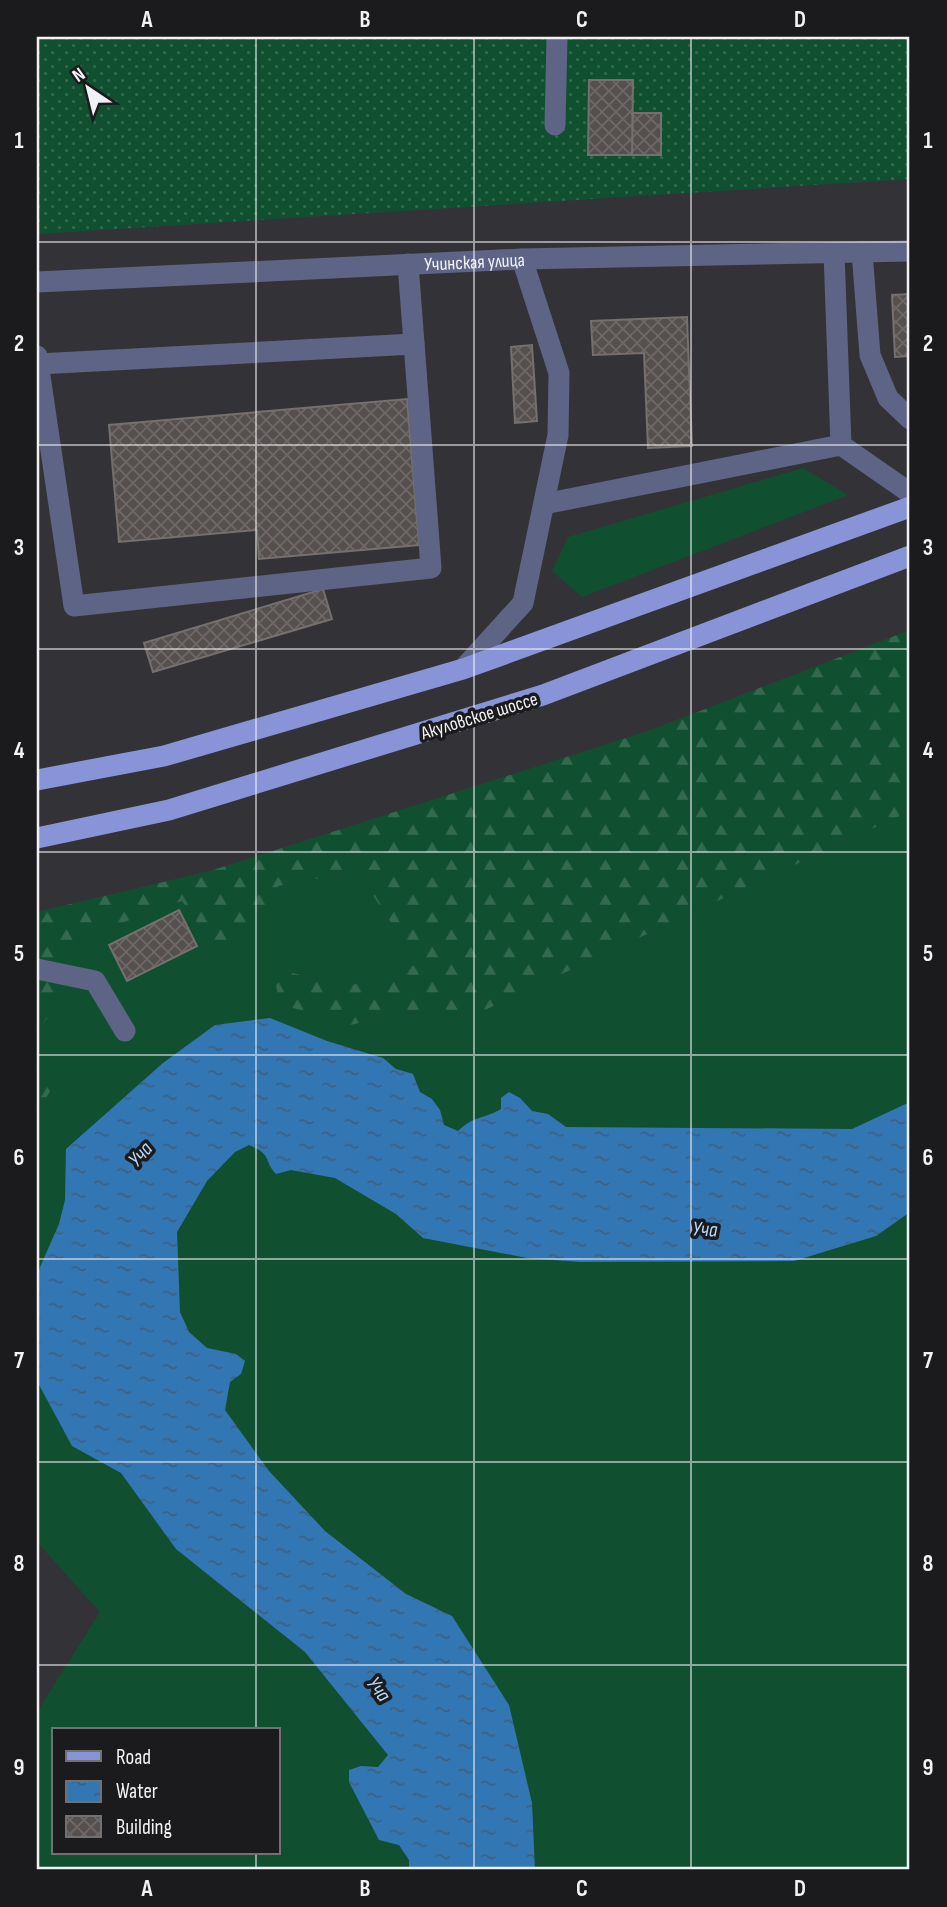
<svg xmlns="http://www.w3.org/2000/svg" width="947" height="1907" viewBox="0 0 947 1907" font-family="'Sofia Sans Condensed',sans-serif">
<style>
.grass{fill:#105031;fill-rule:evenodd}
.forest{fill:url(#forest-firs)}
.garden{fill:url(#garden-dots)}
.water{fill:url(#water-ripples)}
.building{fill:url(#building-cross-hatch);stroke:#756f6e;stroke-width:2}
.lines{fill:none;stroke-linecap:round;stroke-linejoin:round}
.minor{stroke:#5e6485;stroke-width:21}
.major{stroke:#8894d7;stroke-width:21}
.grid{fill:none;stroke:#f2f2f5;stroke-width:2;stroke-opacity:0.55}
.labels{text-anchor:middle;stroke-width:7;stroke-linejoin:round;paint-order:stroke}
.street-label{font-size:19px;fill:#f2f2f5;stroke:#1b1b1d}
.water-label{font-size:21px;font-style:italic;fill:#b7d8fa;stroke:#1b1b1d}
.neatline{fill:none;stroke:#f2f2f5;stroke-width:2.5}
.grid-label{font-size:23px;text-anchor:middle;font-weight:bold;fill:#f2f2f5}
</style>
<defs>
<pattern id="forest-firs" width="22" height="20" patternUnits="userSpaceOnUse" patternTransform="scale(1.75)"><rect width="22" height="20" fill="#105031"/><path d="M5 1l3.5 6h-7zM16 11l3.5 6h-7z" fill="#336a4f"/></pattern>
<pattern id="garden-dots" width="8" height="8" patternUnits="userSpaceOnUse" patternTransform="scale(1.75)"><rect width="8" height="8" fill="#105031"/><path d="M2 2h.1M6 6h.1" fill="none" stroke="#336a4f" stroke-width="1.8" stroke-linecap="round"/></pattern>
<pattern id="water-ripples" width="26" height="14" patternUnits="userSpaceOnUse" patternTransform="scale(1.75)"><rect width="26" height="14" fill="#3376b4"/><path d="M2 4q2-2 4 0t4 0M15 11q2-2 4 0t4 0" fill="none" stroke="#3e607f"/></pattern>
<pattern id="building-cross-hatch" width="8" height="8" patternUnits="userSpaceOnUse" patternTransform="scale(1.75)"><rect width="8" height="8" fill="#554f4e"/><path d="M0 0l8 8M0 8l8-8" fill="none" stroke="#6e6968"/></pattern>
</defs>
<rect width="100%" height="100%" fill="#333337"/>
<path class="grass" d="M803 468 848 495 582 597 552 571 568 537Z
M910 811V1870H37V1712L100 1612 37 1542V1112L51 1090 37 1060V1032L57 1005 45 962 100 931 182 901 213 945 278 886 357 871 418 964 349 986 288 972 346 1026 407 1012 470 1017ZM54 1730H278V1853H54Z"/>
<path class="forest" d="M910 630V811L470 1017 407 1012 346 1026 279 1003 276 985 288 972 349 986 418 964 357 871 278 886 250 944 213 945 182 901 100 931 46 962 57 1005 37 1032V912L210 871 651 730Z
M37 1060 51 1090 37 1112Z"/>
<path class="garden" d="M37 37H910V179L37 234Z"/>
<path class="water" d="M270 1018 327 1041 383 1058 396 1069 413 1074 420 1092 432 1099 440 1110 444 1125 458 1131C473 1116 484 1119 501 1109V1098L509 1092 520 1098 532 1111 548 1114 566 1127 852 1129 910 1102V1212L876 1236 794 1261 580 1262 527 1258 423 1238 396 1214 335 1178 291 1170 276 1174C263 1160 273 1155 249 1145L235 1152 207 1181 177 1232 180 1312 189 1332 207 1348 236 1354 245 1361 241 1374 230 1382 225 1410 269 1471 325 1531 406 1594 452 1616 509 1705 532 1803 535 1870H409V1860L399 1845 379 1840 349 1782V1770L361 1766 378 1767 388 1755 305 1652 176 1549 121 1473 72 1446 37 1381V1274L59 1224 65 1200 66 1149 163 1063 215 1025Z"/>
<path class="building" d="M589 80H633L632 155H588Z
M633 113H661V155H632Z
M910 294V356L895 357 892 295Z
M687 317 692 446 648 448 644 353 593 355 591 321Z
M532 345 537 421 515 423 511 347Z
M407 399 419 545 259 559 257 530 119 542 109 425Z
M323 589 332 619 153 672 144 643Z
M179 910 197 946 127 981 109 945Z"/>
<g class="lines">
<g class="minor">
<path d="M555 125 557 37"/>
<path d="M862 252 870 355 888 398 910 419"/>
<path d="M834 253 841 445"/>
<path id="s1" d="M37 282 522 259 910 251"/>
<path d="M37 356 74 606 431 568 408 264"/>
<path d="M38 364 414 344"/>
<path d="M544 504 841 445 910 493"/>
<path d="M463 669 523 603 558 435 559 373 522 259"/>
<path d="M37 969 95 981 125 1031"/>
</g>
<path class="major" d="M37 780 164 756 463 669 910 507
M37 838 169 810 543 695 910 556"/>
</g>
<path class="grid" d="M256 37V1730M474 37V1870M691 37V1870M37 242H910M37 445H910M37 649H910M37 852H910M37 1055H910M37 1259H910M37 1462H910M37 1665H910M256 1853V1870"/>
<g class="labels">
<g class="street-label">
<text dy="7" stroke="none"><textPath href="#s1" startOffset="438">Учинская улица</textPath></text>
<text transform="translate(479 715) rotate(-17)" y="7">Акуловское шоссе</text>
</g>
<g class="water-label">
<text transform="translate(140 1154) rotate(-48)" y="7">Уча</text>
<text transform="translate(705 1229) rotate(2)" y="7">Уча</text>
<text transform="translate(379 1689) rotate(53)" y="7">Уча</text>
</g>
</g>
<rect width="947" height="1907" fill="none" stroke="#1b1b1d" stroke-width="77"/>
<rect x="52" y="1728" width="228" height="126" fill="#1b1b1d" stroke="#717173" stroke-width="2"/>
<rect x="66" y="1751" width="35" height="10" fill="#8894d7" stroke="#717173" stroke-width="2"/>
<text x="116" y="1764" font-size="21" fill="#f2f2f5">Road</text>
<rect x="66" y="1781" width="35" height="21" fill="url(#water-ripples)" stroke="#717173" stroke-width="2"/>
<text x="116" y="1798" font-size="21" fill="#f2f2f5">Water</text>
<rect x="66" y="1816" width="35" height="21" fill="url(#building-cross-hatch)" stroke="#717173" stroke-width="2"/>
<text x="116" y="1834" font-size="21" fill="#f2f2f5">Building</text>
<g transform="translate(88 88) rotate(325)" stroke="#1b1b1d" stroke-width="5" paint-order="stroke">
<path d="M0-5L12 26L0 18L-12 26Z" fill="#f2f2f5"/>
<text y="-10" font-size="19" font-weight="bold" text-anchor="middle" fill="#f2f2f5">N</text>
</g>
<rect x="38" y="38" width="870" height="1830" class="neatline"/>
<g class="grid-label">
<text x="147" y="27">A</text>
<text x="365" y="27">B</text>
<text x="582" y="27">C</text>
<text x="800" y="27">D</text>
<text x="19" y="148">1</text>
<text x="928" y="148">1</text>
<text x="19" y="351">2</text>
<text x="928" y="351">2</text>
<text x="19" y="555">3</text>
<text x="928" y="555">3</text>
<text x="19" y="758">4</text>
<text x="928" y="758">4</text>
<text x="19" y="961">5</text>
<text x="928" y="961">5</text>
<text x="19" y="1165">6</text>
<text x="928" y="1165">6</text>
<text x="19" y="1368">7</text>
<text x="928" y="1368">7</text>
<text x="19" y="1571">8</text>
<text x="928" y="1571">8</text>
<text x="19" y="1775">9</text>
<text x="928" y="1775">9</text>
<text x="147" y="1896">A</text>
<text x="365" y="1896">B</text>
<text x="582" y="1896">C</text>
<text x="800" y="1896">D</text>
</g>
</svg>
